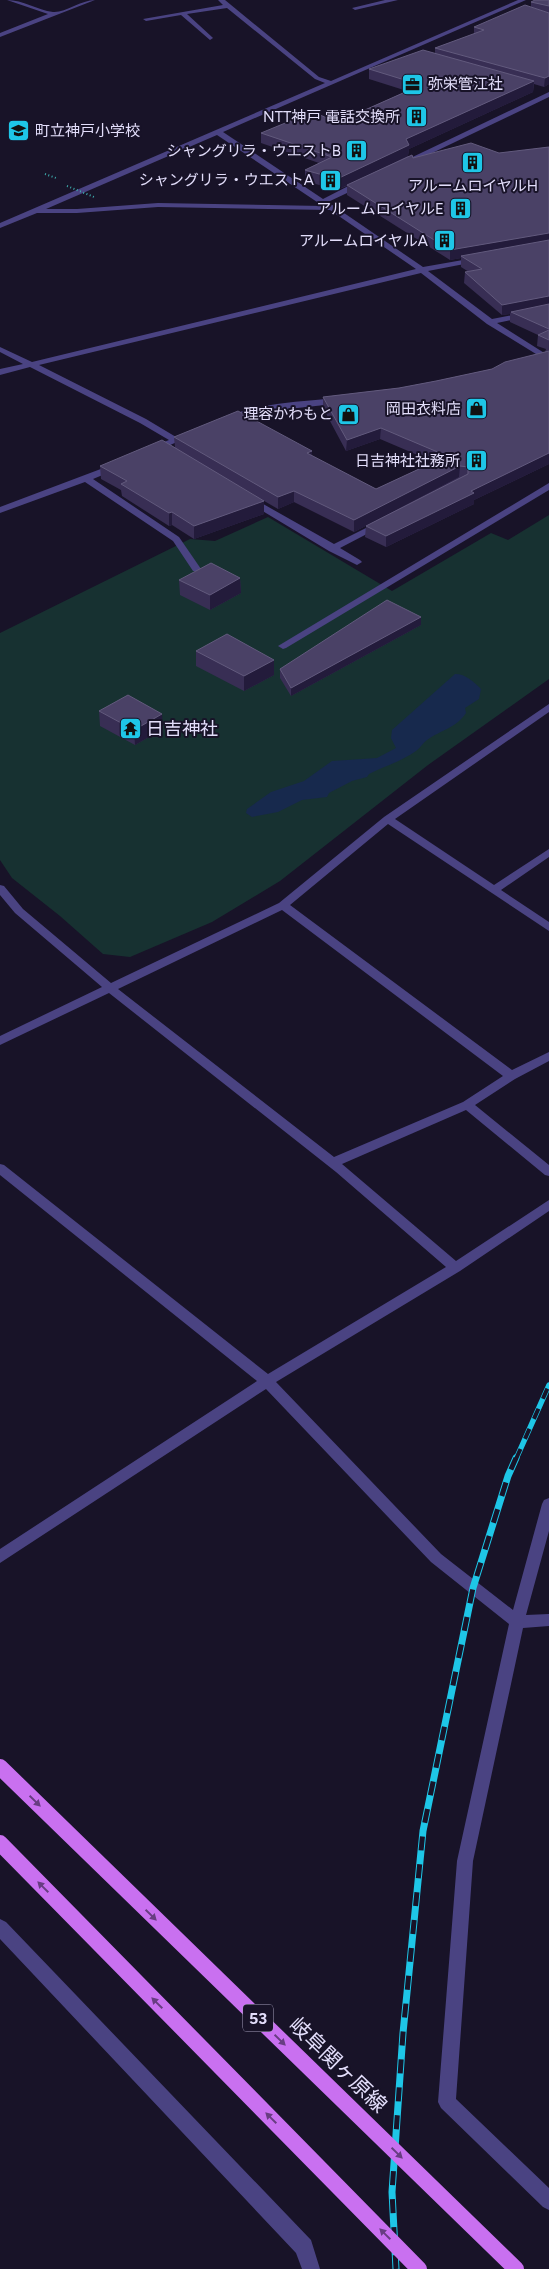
<svg xmlns="http://www.w3.org/2000/svg" width="549" height="2269" viewBox="0 0 549 2269" font-family="Figtree,'Noto Sans JP',sans-serif">
<style>
.green{fill:#173131}
.water{fill:#17294d}
.lines{fill:none;stroke-linecap:round;stroke-linejoin:round}
.path{stroke:#3eafaf;stroke-width:2;stroke-dasharray:1 2.5;stroke-linecap:butt}
.minor{fill:#4a4382;fill-rule:evenodd}
.rail-far1-casing{stroke:#1ec6e7;stroke-width:5.5}
.rail-casing{stroke:#1ec6e7;stroke-width:7}
.rail-far1{stroke:#181328;stroke-width:4;stroke-dasharray:11;stroke-linecap:butt}
.rail{stroke:#181328;stroke-width:5;stroke-dasharray:14;stroke-linecap:butt}
.path-bridge{stroke:#3eafaf;stroke-width:2;stroke-dasharray:1 2.5;stroke-linecap:butt}
.major-bridge{stroke:#c970f0;stroke-width:16}
.wall{fill:#382e54}
.shaded-wall{fill:#231b3b}
.building{fill:#4a4166;stroke:#625a7d}
.oneway{fill:#683d82}
.labels{text-anchor:middle;stroke-width:4;stroke-linejoin:round;paint-order:stroke}
.far-poi-label{font-size:15px;fill:#e3defb;stroke:#181328;text-anchor:end}
.shield{fill:#181328;stroke:#a6a1bc;stroke-width:1}
.shield-label{font-size:16px;font-weight:bold;fill:#e3defb}
.poi-label{font-size:18px;fill:#e3defb;stroke:#181328;text-anchor:start}
.near-street-label{font-size:21px;fill:#e3defb;stroke:#181328}
</style>
<rect width="100%" height="100%" fill="#181328"/>
<path class="green" d="M549 515V679L428 765 280 881 212 922 130 957 103 954 60 916 12 878 0 860V633L190 539 215 541 268 517 392 591 491 533 508 540Z"/>
<path class="water" d="M455 674C466 674 474 682 481 689L479 699 465 708 466 713C456 728 441 730 427 740 423 743 420 748 416 751 402 761 385 766 369 774L367 777 352 781 329 793 327 797 302 800 278 812 252 817 246 813 247 809 271 792 304 781 332 761 377 758 396 748 391 738 392 730Z"/>
<g class="lines">
<path class="path" d="M45 174 56 178"/>
<path class="minor" d="M7 0C23 0 37 10 53 12 65 13 81 0 95 0L0 37V33L48 14Z
M218 0H225L319 77 331 81 518 0H526L223 132 323 199 358 181H364V185L328 202 423 267 480 257V261L428 271 492 319 549 308V312L497 323 549 356V362L487 324 421 273 39 365 146 419 176 437 190 431 194 434 153 453 149 450 150 448 169 440 140 423 30 367 0 375V369L23 364 0 352V347L32 362 416 269 330 210 158 207 77 213H37L0 228V223L325 83 315 79 227 8 187 14 212 37 213 38 210 40 181 15 146 21 143 19 223 5ZM217 135 323 206 158 203 77 209H46Z
M385 0H398L355 10 352 8Z
M549 92V97L407 165 400 163Z
M340 398 344 401 343 403 270 411 230 422 226 419C243 404 315 400 340 398Z
M114 464 118 467 117 469 93 479 179 537 201 569 199 571H193L173 541 85 482 0 513V507Z
M549 483V490L286 648 283 649 278 646Z
M249 496 334 544 378 522 381 521 386 524 340 548 360 560 362 562 357 565 329 551 246 501V497Z
M549 704V712L395 819 494 885 549 849V857L501 890 549 922V931L388 824 290 905 512 1070 549 1052V1061L515 1079 475 1105 549 1165V1176L545 1175 466 1110 342 1164 456 1261 549 1200V1211L460 1271 276 1382 441 1554 513 1610 542 1504 544 1500 549 1498V1531L526 1615 549 1614V1626L523 1628 473 1861 456 2099 549 2188V2210L543 2207 441 2108 438 2102 457 1861 509 1624 431 1562 266 1389 0 1563V1549L257 1381 0 1175V1164L4 1165 268 1374 446 1267 336 1172 109 993 0 1045V1036L102 987 15 913 0 895V885L4 886 23 909 111 983 279 903 384 817ZM282 910 503 1076 463 1102 334 1157 118 989Z
M0 1919 6 1922 311 2240 320 2269H302L296 2253 0 1939Z"/>
<defs>
<path id="rail-far1" d="M516 1459 549 1385"/>
<path id="rail" d="M396 2269 392 2192 403 2033 423 1831 473 1588 508 1476 516 1458"/>
</defs>
<use href="#rail-far1" class="rail-far1-casing"/>
<use href="#rail" class="rail-casing"/>
<use href="#rail-far1" class="rail-far1"/>
<use href="#rail" class="rail"/>
<path class="path-bridge" d="M67 186 94 197"/>
<path class="major-bridge" d="M0 1767 516 2269
M0 1843 419 2269"/>
</g>
<path class="wall" d="M549 0V84L544 87 534 84 533 92 409 149 408 156 413 158 499 153 549 147V464L474 500V504L386 547 365 537 366 526 460 477 354 532 294 502 278 509 176 449 264 501V514L194 539 172 525 169 526 122 496 121 490 101 479 100 466 175 448 174 437 312 451V456L376 489 434 462 380 439 346 451 323 408V397L399 388 436 381 492 369 545 352 546 349 537 346 538 335 510 322V314L502 315 464 283 465 272H469L461 267V258L450 260 347 195V186L337 190 305 181V170L319 163 261 143V133L338 122 407 91 369 79V69L435 53V48L474 34V27L531 7V2Z
M240 578 241 593 210 610 180 595 179 580Z
M421 617V625L291 696 280 678V669Z
M196 651 274 675 244 691 196 666Z
M99 711 163 729 135 745 100 726Z"/>
<path class="shaded-wall" d="M549 76V84L544 87 545 78Z
M534 81 533 92 409 149 408 156 337 190V179L406 139Z
M549 233V243L461 256V258L450 260V250Z
M549 296V307L511 312 510 314 502 315V305Z
M381 428 380 439 346 451 347 440Z
M312 451V462L307 453Z
M549 453V464L474 500V504L386 547V536L471 491Z
M460 466 459 477 354 532V520Z
M294 491V502L278 509V497Z
M264 501V514L194 539V526Z
M172 512V525L169 526V513Z
M240 578 241 593 210 610V595Z
M421 617V625L291 696V688Z
M274 660V675L244 691V676Z
M162 714 163 729 135 745 134 730Z"/>
<path class="building" d="M535 0H549V6L531 2Z
M525 5 549 13V76L545 78 435 48 484 30 474 27Z
M423 50 534 81 406 139 409 145 337 179 305 170 332 157 261 133 312 112 338 122 421 85 369 69Z
M471 143 499 153 549 147V233L450 250 347 185 412 155 413 158Z
M549 240V296L502 305 465 272 482 269 461 256Z
M549 304V329L511 312Z
M549 330V340L538 335Z
M549 351V453L471 491 474 493 386 536 366 526 468 474V467L460 466 354 520 294 491 278 497 174 437 238 411 312 451 307 453 376 489 447 456 381 428 347 440 323 397 399 388 436 381 492 369 505 362Z
M162 440 264 501 194 526 172 512 169 513 121 484 127 481 100 466Z
M211 563 240 578 210 595 179 580Z
M387 600 421 617 291 688 280 669Z
M227 634 274 660 244 676 196 651Z
M128 695 162 714 134 730 99 711Z"/>
<defs><path id="oneway-solid" d="M-6-.8H1V-3.2L6.5 0L1 3.2V.8H-6Z" transform="scale(1.25)"/></defs>
<g class="oneway">
<use href="#oneway-solid" transform="translate(35 1801) rotate(44)"/>
<use href="#oneway-solid" transform="translate(43 1887) rotate(-135)"/>
<use href="#oneway-solid" transform="translate(151 1915) rotate(44)"/>
<use href="#oneway-solid" transform="translate(157 2003) rotate(-135)"/>
<use href="#oneway-solid" transform="translate(280 2040) rotate(44)"/>
<use href="#oneway-solid" transform="translate(271 2118) rotate(-135)"/>
<use href="#oneway-solid" transform="translate(397 2153) rotate(44)"/>
<use href="#oneway-solid" transform="translate(385 2234) rotate(-135)"/>
</g>
<defs>
<symbol id="office-square" viewBox="-11 -11 22 22"><rect x="-9" y="-9" width="18" height="18" rx="4" fill="#1ec6e7" stroke="#181328"/><path d="M-6-3h4V-5.5h4V-3h4V5H-6ZM-1-4.5V-3h2v-1.5ZM-6 0V1H6V0Z" fill="#111"/></symbol>
<symbol id="building-square" viewBox="-11 -11 22 22"><rect x="-9" y="-9" width="18" height="18" rx="4" fill="#1ec6e7" stroke="#181328"/><path d="M-4-6H4V6H1V3H-1V6H-4ZM-2.5-4.3h1.7v1.8h-1.7ZM.8-4.3h1.7v1.8H.8ZM-2.5-1h1.7V.8h-1.7ZM.8-1h1.7V.8H.8Z" fill="#111"/></symbol>
<symbol id="school-square" viewBox="-11 -11 22 22"><rect x="-9" y="-9" width="18" height="18" rx="4" fill="#1ec6e7" stroke="#181328"/><path d="M0-5L7-2L0 1L-7-2ZM-4 1L0 2.5L4 1V4Q0 6-4 4Z" fill="#111"/></symbol>
<symbol id="shop-square" viewBox="-11 -11 22 22"><rect x="-9" y="-9" width="18" height="18" rx="4" fill="#1ec6e7" stroke="#181328"/><path d="M-5-2.5h2.3a2.7 3.5 0 0 1 5.4 0H5L5.5 6h-11ZM-1.5-2.5h3a1.5 2.3 0 0 0-3 0Z" fill="#111"/></symbol>
<symbol id="temple-square" viewBox="-11 -11 22 22"><rect x="-9" y="-9" width="18" height="18" rx="4" fill="#1ec6e7" stroke="#181328"/><path d="M0-6L5-2H3V0L6.5 2.5H4V6H1.5V3h-3V6H-4V2.5H-6.5L-3 0V-2H-5Z" fill="#111"/></symbol>
</defs>
<g fill-rule="evenodd">
<use href="#office-square" x="400" y="72" width="25" height="25"/>
<use href="#building-square" x="404" y="104" width="25" height="25"/>
<use href="#school-square" x="6" y="118" width="25" height="25"/>
<use href="#building-square" x="344" y="138" width="25" height="25"/>
<use href="#building-square" x="460" y="150" width="25" height="25"/>
<use href="#building-square" x="318" y="168" width="25" height="25"/>
<use href="#building-square" x="448" y="196" width="25" height="25"/>
<use href="#building-square" x="432" y="228" width="25" height="25"/>
<use href="#shop-square" x="464" y="396" width="25" height="25"/>
<use href="#shop-square" x="336" y="402" width="25" height="25"/>
<use href="#building-square" x="464" y="448" width="25" height="25"/>
<use href="#temple-square" x="118" y="716" width="25" height="25"/>
</g>
<g class="labels">
<g class="far-poi-label">
<text x="428" y="89" text-anchor="start">弥栄管江社</text>
<text x="400" y="122">NTT神戸 電話交換所</text>
<text x="35" y="136" text-anchor="start">町立神戸小学校</text>
<text x="341" y="156">シャングリラ・ウエストB</text>
<text x="314" y="185">シャングリラ・ウエストA</text>
<text x="473" y="191" text-anchor="middle">アルームロイヤルH</text>
<text x="444" y="214">アルームロイヤルE</text>
<text x="428" y="246">アルームロイヤルA</text>
<text x="461" y="414">岡田衣料店</text>
<text x="333" y="419">理容かわもと</text>
<text x="460" y="466">日吉神社社務所</text>
</g>
<rect class="shield" x="243" y="2004.5" width="30" height="27" rx="4"/>
<g class="shield-label">
<text x="258" y="2024">53</text>
</g>
<g class="poi-label">
<text x="146" y="735">日吉神社</text>
</g>
<g class="near-street-label">
<text transform="translate(338 2065) rotate(44)" y="7">岐阜関ヶ原線</text>
</g>
</g>
</svg>
